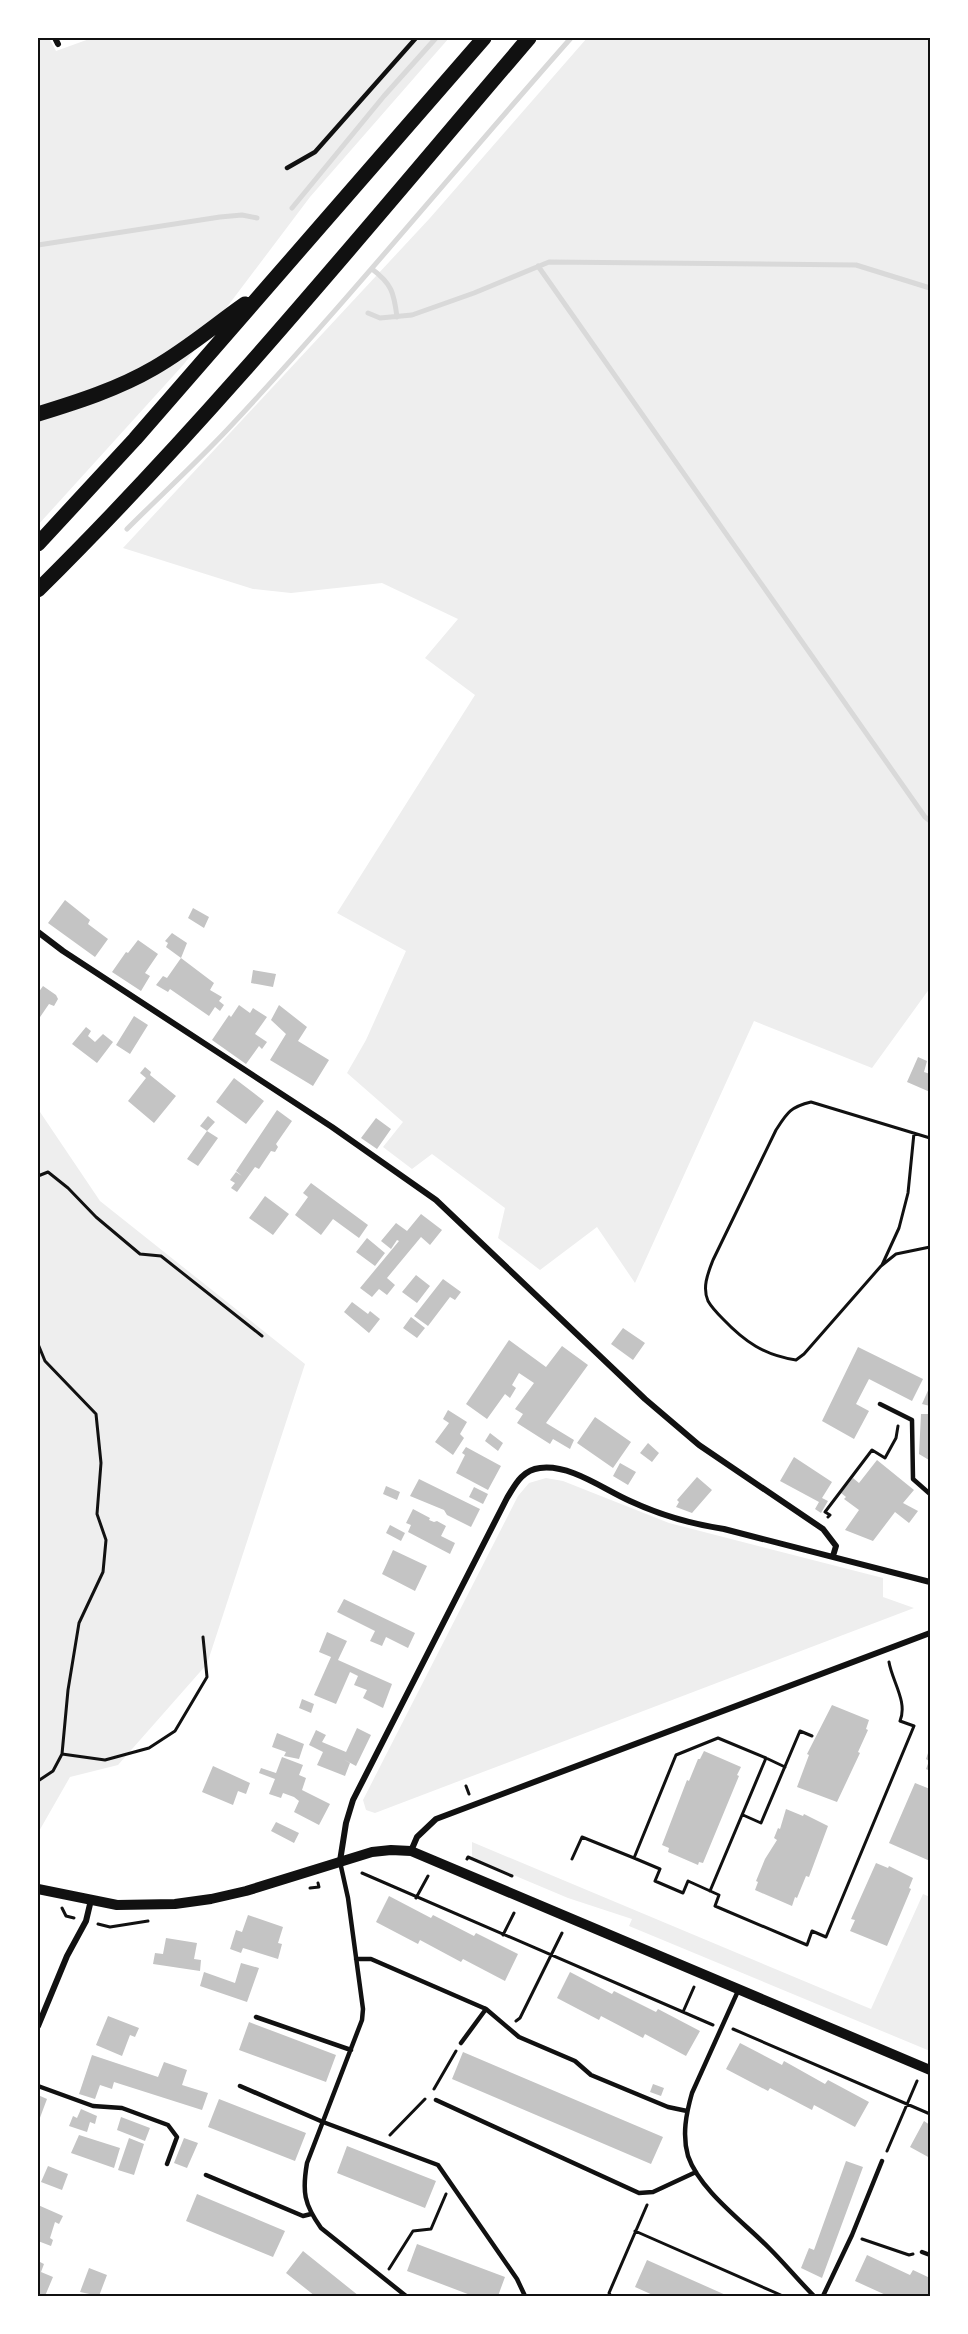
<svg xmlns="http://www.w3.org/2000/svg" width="968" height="2334" viewBox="0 0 968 2334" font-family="'Public Sans',sans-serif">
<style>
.green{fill:#eee}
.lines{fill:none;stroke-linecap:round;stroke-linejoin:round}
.stream{stroke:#d9d9d9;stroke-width:5}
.building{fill:#c4c4c4}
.path{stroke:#111;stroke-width:3}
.service{stroke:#111;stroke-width:4.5}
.minor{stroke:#111;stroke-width:6}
.tertiary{stroke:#111;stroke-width:10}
.primary{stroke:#111;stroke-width:15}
.neatline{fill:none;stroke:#111;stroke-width:2}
</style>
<rect width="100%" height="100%" fill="#fff"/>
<path class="green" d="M38 38H49L56 51 92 38H449L310 197 184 364 38 525Z
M587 38H930V988L872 1068 754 1021 635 1283 597 1227 540 1270 498 1238 505 1208 432 1154 412 1169 383 1147 403 1122 347 1073 366 1040 406 951 337 913 475 695 425 658 458 619 382 583 291 593 253 589 123 548 430 218Z
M38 1109 100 1201 305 1364 207 1664 118 1765 70 1777 38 1833Z
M546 1478 563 1481 669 1523 883 1578V1597L914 1608 375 1813 366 1810 363 1800 518 1496 529 1483Z
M472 1842 871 2009 923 1894 930 1897V2051L629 1926 632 1919 568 1898 478 1860 472 1857Z"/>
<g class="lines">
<path class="stream" d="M292 208 384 96 436 38
M38 245 220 217 242 215 257 218
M538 266 925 817 930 821
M372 269C392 284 394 293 397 317
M368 313 380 318 412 315 474 293 549 262 856 265 930 288
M127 529C160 496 195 464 227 430 346 303 456 168 571 38"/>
</g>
<path class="building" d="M65 900 90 920 88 924 108 939 95 957 48 923Z
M193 908 209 917 204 928 188 918Z
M172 933 187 943 181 958 214 983 210 990 222 997 219 1001 224 1005 220 1011 215 1007 209 1016 170 989 168 992 156 985 163 976 167 978 181 958 166 947 168 943 165 941Z
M138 940 158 954 145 973 150 976 141 991 112 972 126 952 128 953Z
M253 970 276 974 273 987 251 983Z
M43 986 56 995 58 999 54 1006 49 1004 38 1020V993Z
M239 1005 250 1013 253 1008 267 1017 255 1034 267 1042 262 1049 259 1046 246 1064 212 1040 229 1015 231 1017Z
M279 1005 307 1027 298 1041 329 1060 313 1086 270 1060 286 1034 271 1020Z
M134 1016 148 1025 130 1054 116 1045Z
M86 1027 91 1031 88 1036 95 1042 103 1034 113 1042 97 1063 72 1044Z
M918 1057 927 1061 924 1072 930 1074V1092L907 1082Z
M145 1067 151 1072 150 1075 176 1096 154 1123 128 1101 146 1078 140 1073Z
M234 1078 264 1101 246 1124 216 1102Z
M277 1110 292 1121 276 1144 278 1147 275 1152 271 1151 259 1169 255 1167 237 1192 231 1188 235 1183 230 1180 236 1172 242 1176 236 1171Z
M208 1116 215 1122 207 1131 200 1126Z
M376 1118 391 1129 377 1149 361 1138Z
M207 1131 218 1138 198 1166 187 1159Z
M311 1183 368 1225 359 1238 333 1219 321 1235 295 1215 308 1197 303 1193Z
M265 1196 289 1214 273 1235 249 1218Z
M421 1214 442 1230 430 1245 421 1237 387 1278 395 1285 387 1295 379 1289 372 1297 360 1288 399 1241 397 1240 391 1249 381 1241 396 1223 407 1231Z
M367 1238 385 1253 375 1266 356 1252Z
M416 1275 430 1286 417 1303 402 1292Z
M443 1279 461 1292 455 1300 450 1297 428 1326 414 1316Z
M352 1302 368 1314 370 1311 380 1319 369 1333 344 1312Z
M411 1317 425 1328 417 1338 403 1328Z
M623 1328 645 1343 633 1360 611 1344Z
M509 1340 546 1367 562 1346 588 1365 546 1423 574 1440 570 1449 553 1439 550 1444 517 1423 523 1414 515 1409 534 1383 519 1373 512 1385 516 1388 510 1398 505 1394 487 1419 466 1404Z
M858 1347 923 1379 912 1401 869 1379 856 1404 869 1411 854 1439 822 1421Z
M930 1386V1406L922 1404Z
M448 1410 467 1422 460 1434 464 1438 453 1455 435 1442 449 1423 443 1419Z
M921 1414H930L929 1460 919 1454Z
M595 1417 631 1442 613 1468 577 1443Z
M490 1433 503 1443 498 1451 485 1441Z
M648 1443 659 1453 652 1462 640 1453Z
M466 1447 501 1466 488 1490 456 1473 465 1455 462 1453Z
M794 1457 832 1482 822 1498 828 1501 821 1513 815 1509 819 1502 780 1481Z
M877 1460 914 1490 903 1503 918 1511 909 1523 895 1512 873 1541 845 1530 859 1510 844 1499 846 1497 841 1493 853 1478 859 1483Z
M620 1463 636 1472 628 1485 613 1476Z
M697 1477 712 1490 692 1513 676 1507 679 1502 677 1500Z
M419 1479 480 1509 471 1527 447 1515 444 1510 410 1496Z
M386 1486 400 1492 397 1500 383 1494Z
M474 1487 488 1494 483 1504 469 1497Z
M413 1509 430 1518 429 1520 434 1522 437 1521 446 1526 441 1536 455 1543 450 1554 408 1532 411 1525 406 1523Z
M390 1525 405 1533 401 1541 386 1533Z
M393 1550 427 1566 415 1591 382 1574Z
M344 1599 415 1633 408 1648 386 1637 382 1646 370 1641 375 1631 337 1612Z
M327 1632 347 1641 338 1660 392 1684 383 1708 363 1698 367 1690 354 1685 358 1676 350 1672 336 1704 314 1695 331 1657 319 1652Z
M302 1699 314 1704 311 1713 299 1708Z
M832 1705 869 1720 866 1729 868 1730 858 1752 860 1753 837 1802 797 1787 809 1755 807 1754Z
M357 1728 371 1735 356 1766 343 1759 350 1763 345 1776 317 1765 323 1752 309 1745 316 1730 326 1735 322 1742 346 1752Z
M277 1733 304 1744 299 1759 284 1756 286 1752 272 1747Z
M930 1747V1771L926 1769 929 1761 926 1759Z
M704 1751 741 1767 737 1775 739 1776 703 1863 699 1862 698 1865 668 1852 669 1848 662 1845 687 1780 689 1781 698 1759H700Z
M282 1757 303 1765 299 1775 306 1778 302 1790 330 1804 319 1825 294 1812 299 1801 294 1797 283 1793 281 1798 269 1794 275 1779 259 1773 261 1768 276 1773Z
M213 1766 250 1783 246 1794 238 1791 233 1805 202 1792Z
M915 1783 930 1789V1861L889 1843Z
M786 1809 803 1816 804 1814 828 1826 809 1877 806 1876 797 1898 795 1897 792 1906 755 1890 758 1882 756 1881 765 1859 777 1840 774 1838 778 1828 780 1829Z
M276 1822 299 1833 294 1843 271 1831Z
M876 1863 888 1868 889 1866 913 1878 909 1888 911 1889 887 1946 850 1931 855 1920 851 1919Z
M389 1896 431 1918 433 1915 474 1936 476 1933 518 1954 505 1981 463 1959 461 1962 420 1940 418 1944 376 1922Z
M248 1915 283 1927 278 1943 282 1944 278 1959 243 1948 241 1953 230 1949 236 1930 242 1932Z
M166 1938 197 1943 194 1959 201 1960 200 1971 153 1964 155 1953 163 1954Z
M241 1963 259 1968 247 2002 200 1986 204 1972 235 1983Z
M570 1972 612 1994 614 1991 656 2012 658 2009 700 2031 686 2056 645 2034 643 2038 601 2016 599 2020 557 1998Z
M108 2016 139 2028 135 2037 130 2035 122 2056 96 2045Z
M249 2022 336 2055 326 2082 239 2050Z
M740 2043 782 2065 784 2061 825 2084 828 2080 869 2102 855 2127 814 2105 812 2110 770 2088 768 2091 726 2069Z
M463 2052 663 2137 651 2164 452 2079Z
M92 2055 158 2077 164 2062 187 2070 182 2085 208 2093 202 2110 114 2082 112 2089 100 2085 95 2099 79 2094Z
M653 2084 664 2088 661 2096 650 2092Z
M38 2095 47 2099 38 2123Z
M219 2099 306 2133 295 2161 208 2127Z
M81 2109 97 2116 95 2124 90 2122 87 2132 69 2126 73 2116 77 2118Z
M121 2117 150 2128 145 2141 117 2130Z
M924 2121 930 2125V2158L910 2147Z
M79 2135 120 2148 114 2168 71 2153Z
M129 2138 144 2144 134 2175 118 2170Z
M184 2138 198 2143 187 2168 174 2163Z
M347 2146 436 2181 425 2208 337 2173Z
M846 2161 863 2167 822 2278 801 2268 809 2248 814 2250Z
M48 2166 68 2174 62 2190 41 2182Z
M197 2194 285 2231 273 2257 186 2221Z
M38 2205 63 2216 59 2224 55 2222 50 2238 53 2240 51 2246 38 2241Z
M417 2244 505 2277 498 2296H473L407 2271Z
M303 2251 359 2296H315L286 2273Z
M867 2255 910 2275 913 2270 930 2278V2296H888L855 2281Z
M647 2260 728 2296H655L635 2287Z
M38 2261 44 2264 41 2272 53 2277 45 2296H38Z
M89 2268 107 2275 99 2296 80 2292Z"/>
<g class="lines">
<path class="path" d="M930 1138 811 1102C790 1107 787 1113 776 1130L713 1260C708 1273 702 1287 708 1301 712 1308 718 1314 723 1319 745 1342 764 1355 796 1360L804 1354 881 1266 896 1254 930 1247
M38 1176 48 1172 68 1188 96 1217 140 1254 161 1256 262 1336
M882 1265 899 1228 908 1193 914 1133
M38 1344 45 1361 96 1414 101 1463 97 1514 106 1540 103 1572 79 1623 68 1690 62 1754 53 1771 38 1781
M828 1517 830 1515 825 1512 872 1450 885 1458 896 1438 898 1426
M62 1754 105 1760 149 1748 175 1731 207 1677 203 1637
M766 1758 718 1738 676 1755 634 1858 660 1869 655 1881 683 1893 688 1881 719 1895 715 1906 807 1945 812 1931 826 1937 914 1726 900 1721C908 1702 892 1681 889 1662
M466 1786 469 1794
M743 1815 761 1823 800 1731 812 1736
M467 1859 468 1857 512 1876
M572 1859 582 1837 634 1858
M362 1873 713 2025
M310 1888 319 1887 318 1883
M710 1891 766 1758 785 1767
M416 1898 428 1876
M62 1908 66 1916 74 1918
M98 1924 110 1927 148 1921
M503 1935 514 1913
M683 2012 694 1987
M516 2021 520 2018 562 1933
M733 2029 930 2114
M434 2089 456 2051
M390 2135 425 2099
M887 2151 917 2081
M635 2231 783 2296
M862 2239 909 2255 913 2254
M389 2269 413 2231 431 2229 446 2194
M611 2296 609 2293 647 2205"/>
<path class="service" d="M287 168 315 152 416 38
M880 1404 912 1420 913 1479 930 1494
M340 1862 348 1898 363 2009 362 2020 307 2163C302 2192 304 2204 321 2228L406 2296
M356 1959H371L486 2009 519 2037 575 2061 591 2075 668 2107 687 2111
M738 1991 692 2093C686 2114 682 2135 688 2156 700 2191 745 2223 770 2249 785 2264 799 2281 814 2296
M256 2017 351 2050
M461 2043 486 2009
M38 2086 93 2106 122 2108 168 2125 177 2137 167 2164
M240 2086 323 2122 438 2165 517 2279 525 2296
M436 2100 639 2193 653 2192 696 2172
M206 2175 303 2216 311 2214
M922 2252 930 2255
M823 2296 852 2235 882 2161"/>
<path class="minor" d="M55 38 58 44
M38 932 63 951 332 1127 436 1200 645 1399 699 1445 823 1529 836 1546 833 1556
M411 1851 417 1837 436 1819 930 1633
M340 1861 346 1823 353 1800 507 1498C515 1485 522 1470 540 1468 570 1464 603 1489 630 1501 660 1515 691 1524 724 1529L930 1582
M38 2026 67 1956 86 1921 91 1900"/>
<path class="tertiary" d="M38 1889 117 1905 175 1904 211 1899 246 1891 372 1852 391 1850 411 1851 930 2070"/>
<path class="primary" d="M38 414C77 402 118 389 154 368 186 350 215 325 245 304
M38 544 135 439 484 38
M38 590C213 417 369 225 529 38"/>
</g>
<rect width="968" height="2334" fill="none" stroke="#ffffff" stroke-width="78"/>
<rect x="39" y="39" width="890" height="2256" class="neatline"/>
</svg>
